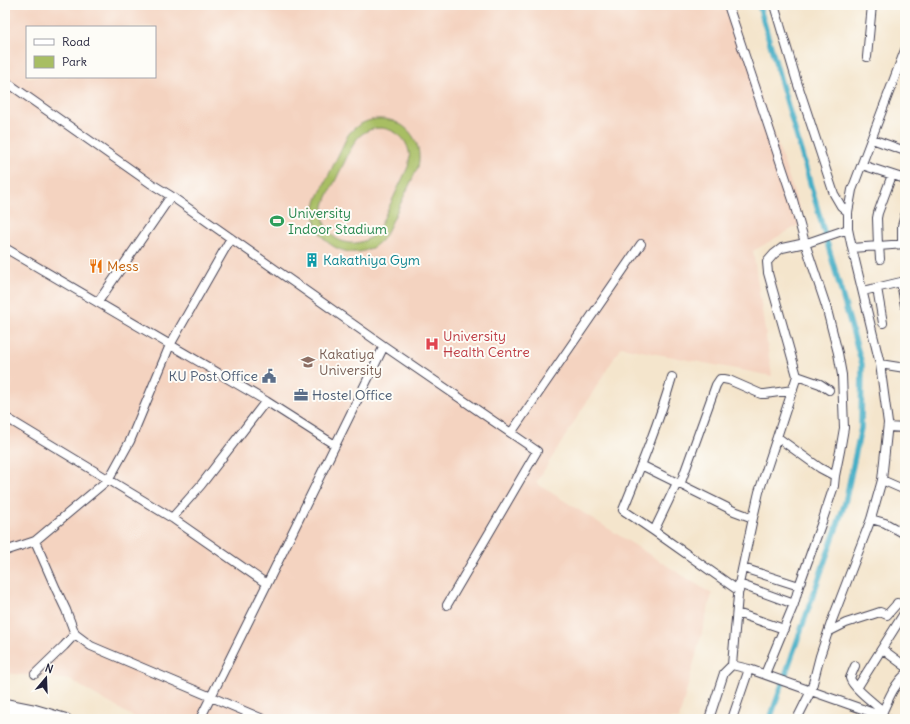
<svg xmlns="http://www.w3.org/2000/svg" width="910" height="724" viewBox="0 0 910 724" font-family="Delius,sans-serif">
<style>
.built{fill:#f4d3c0;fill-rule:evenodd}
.green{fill:#a8be63;stroke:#65704f;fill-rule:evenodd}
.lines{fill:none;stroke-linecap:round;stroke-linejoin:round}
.canal{stroke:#47afc6;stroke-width:5.5}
.minor-casing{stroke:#423f51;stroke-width:10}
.major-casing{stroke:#423f51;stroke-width:12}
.minor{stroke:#fff;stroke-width:8}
.major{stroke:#fff;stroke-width:10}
.labels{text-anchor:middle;stroke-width:4;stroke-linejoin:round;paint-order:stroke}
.leisure-label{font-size:14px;fill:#27864d;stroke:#fdfcf7;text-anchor:start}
.culture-label{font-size:14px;fill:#0d838f;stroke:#fdfcf7;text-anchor:start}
.food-label{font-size:14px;fill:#c56008;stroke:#fdfcf7;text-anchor:start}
.health-label{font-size:14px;fill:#be3a42;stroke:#fdfcf7;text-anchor:start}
.education-label{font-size:14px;fill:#785e54;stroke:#fdfcf7;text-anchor:start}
.service-label{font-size:14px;fill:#4e5e75;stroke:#fdfcf7;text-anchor:end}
</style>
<rect width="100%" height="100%" fill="#fdfcf7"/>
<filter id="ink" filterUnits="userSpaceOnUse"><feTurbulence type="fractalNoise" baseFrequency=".025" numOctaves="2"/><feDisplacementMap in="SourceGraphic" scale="8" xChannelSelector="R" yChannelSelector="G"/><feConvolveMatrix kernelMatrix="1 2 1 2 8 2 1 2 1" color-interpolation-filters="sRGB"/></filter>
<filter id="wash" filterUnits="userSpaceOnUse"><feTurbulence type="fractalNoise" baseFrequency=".012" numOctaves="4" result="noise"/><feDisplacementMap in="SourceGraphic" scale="16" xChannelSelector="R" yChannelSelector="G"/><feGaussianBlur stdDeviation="0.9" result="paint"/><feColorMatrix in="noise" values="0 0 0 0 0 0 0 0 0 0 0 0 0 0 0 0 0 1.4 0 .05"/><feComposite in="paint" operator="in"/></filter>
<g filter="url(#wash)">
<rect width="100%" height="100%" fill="#f4e5cc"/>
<path class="built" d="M5 5H730L804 222 753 251 772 376 621 347 536 483 712 594 679 719H137L70 680 5 673ZM27 27H155V77H27Z"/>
<path class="green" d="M376 119C404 117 424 140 418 167L387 232C363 275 299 243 318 197L348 135C355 126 364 121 376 119ZM381 128C402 130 414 148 408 167L379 228C363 254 323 245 323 213 323 200 334 185 339 173 345 162 349 151 356 140 362 132 371 128 381 128Z"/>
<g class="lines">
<path class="canal" d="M759 5 862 364 861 428 845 503 770 719"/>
</g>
</g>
<g filter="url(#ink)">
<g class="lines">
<defs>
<path id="minor" d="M728 5 793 200 805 243 826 306 838 353 842 375 844 428 840 451 835 476 834 486 823 519 799 586
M774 5 797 82 834 194 841 206 848 212
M867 57 872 5
M5 81 150 183 171 196 384 346 537 451 447 605
M872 139 905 151
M862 165 905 179
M902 244V226L905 215
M879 245 880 259
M878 246 877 218 878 213 892 175
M5 248 266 401 335 445
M852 248 905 244
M901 282 905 306
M877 288 883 323
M863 291 905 281
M98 302 171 196
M880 364 905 368
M797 376 820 384 829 390
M672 377C659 422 641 466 623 510L654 531 739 591
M5 417 172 518 267 584
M888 427 905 428
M511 433 641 244
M777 437 820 468 835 476
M641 465 734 511 753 518
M882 480 905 490
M680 485 716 385 720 379H724L729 380 761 394H765L793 390
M172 518 201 485 266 401
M871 519 885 523 905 534
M654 531 677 483
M35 541 56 589 66 610 75 634 91 646 263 719
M5 551 35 541 109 479 130 441 170 345 231 238
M743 568 799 586 794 604 765 674
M739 584 794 604
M737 613 784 629
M828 632 846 623 874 614 880 612 887 615 896 605 897 603C901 604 903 603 905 600
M882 649 905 666
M732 665 739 584 753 518 759 492 797 376 768 273 767 262 774 254 782 248 810 242 848 229
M855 666 850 678C853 688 875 704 883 711L882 716
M35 674 64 646 75 634
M857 688 903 615
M883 711C889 698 894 685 905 675
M200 719 267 584 384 346
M709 719 724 673 732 665 749 669 811 691 820 656 831 623 871 519 882 480 888 423 880 364 852 248 848 229V212L852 190 905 50
M732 719 749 669
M797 719 811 691 882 716 888 719"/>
<path id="major" d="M5 704 35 710 66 719
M5 713 33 719"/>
</defs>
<use href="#minor" class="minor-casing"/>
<use href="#major" class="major-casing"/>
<use href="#minor" class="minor"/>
<use href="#major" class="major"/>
</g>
</g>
<defs>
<symbol id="stadium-bare" viewBox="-9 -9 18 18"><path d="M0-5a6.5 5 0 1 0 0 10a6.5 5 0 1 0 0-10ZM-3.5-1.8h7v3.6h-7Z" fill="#2e9e5b" stroke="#fdfcf7" stroke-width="2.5" paint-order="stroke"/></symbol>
<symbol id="building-bare" viewBox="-9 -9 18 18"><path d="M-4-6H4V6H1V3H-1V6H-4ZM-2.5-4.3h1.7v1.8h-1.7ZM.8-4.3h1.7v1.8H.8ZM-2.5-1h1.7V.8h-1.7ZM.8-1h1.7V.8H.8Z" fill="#0f9aa8" stroke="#fdfcf7" stroke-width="2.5" paint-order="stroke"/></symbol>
<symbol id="restaurant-bare" viewBox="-9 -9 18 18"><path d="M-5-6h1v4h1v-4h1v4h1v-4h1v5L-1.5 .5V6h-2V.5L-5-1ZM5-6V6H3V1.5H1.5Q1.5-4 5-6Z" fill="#e8710a" stroke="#fdfcf7" stroke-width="2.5" paint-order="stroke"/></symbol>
<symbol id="hospital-bare" viewBox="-9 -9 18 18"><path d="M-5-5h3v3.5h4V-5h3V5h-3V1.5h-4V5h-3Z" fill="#e0444e" stroke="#fdfcf7" stroke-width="2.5" paint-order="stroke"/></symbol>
<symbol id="university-bare" viewBox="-9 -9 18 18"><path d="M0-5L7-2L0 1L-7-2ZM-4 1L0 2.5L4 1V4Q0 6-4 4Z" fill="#8d6e63" stroke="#fdfcf7" stroke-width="2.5" paint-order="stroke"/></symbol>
<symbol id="civic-bare" viewBox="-9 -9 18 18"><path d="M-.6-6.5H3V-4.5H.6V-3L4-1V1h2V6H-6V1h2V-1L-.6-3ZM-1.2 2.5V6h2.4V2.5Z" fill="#5c6f8a" stroke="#fdfcf7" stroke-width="2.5" paint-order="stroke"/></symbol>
<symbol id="office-bare" viewBox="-9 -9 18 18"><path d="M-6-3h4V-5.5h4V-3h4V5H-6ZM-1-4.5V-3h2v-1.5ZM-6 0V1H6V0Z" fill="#5c6f8a" stroke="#fdfcf7" stroke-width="2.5" paint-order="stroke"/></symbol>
</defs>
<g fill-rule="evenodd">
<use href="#stadium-bare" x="267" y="211" width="20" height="20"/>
<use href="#building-bare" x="302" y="250" width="20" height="20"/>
<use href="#restaurant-bare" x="86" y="256" width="20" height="20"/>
<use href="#hospital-bare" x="422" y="334" width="20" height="20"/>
<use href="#university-bare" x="298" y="352" width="20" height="20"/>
<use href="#civic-bare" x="259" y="366" width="20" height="20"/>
<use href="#office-bare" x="291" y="385" width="20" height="20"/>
</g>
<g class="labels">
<g class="leisure-label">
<text x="288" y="218">University<tspan x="288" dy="16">Indoor Stadium</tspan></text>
</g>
<g class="culture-label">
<text x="323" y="265">Kakathiya Gym</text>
</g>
<g class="food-label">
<text x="107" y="271">Mess</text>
</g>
<g class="health-label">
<text x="443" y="341">University<tspan x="443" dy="16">Health Centre</tspan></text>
</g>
<g class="education-label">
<text x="319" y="359">Kakatiya<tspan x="319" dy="16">University</tspan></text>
</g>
<g class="service-label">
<text x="258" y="381">KU Post Office</text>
<text x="312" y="400" text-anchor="start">Hostel Office</text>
</g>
</g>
<rect width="910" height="724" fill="none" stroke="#fdfcf7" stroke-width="20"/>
<rect x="26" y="26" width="130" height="52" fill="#fdfcf7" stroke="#a5a5ac"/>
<rect x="34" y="39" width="20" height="6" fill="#ffffff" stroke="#a5a5ac"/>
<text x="62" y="46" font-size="12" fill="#22223b">Road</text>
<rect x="34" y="56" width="20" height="12" fill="#a8be63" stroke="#a5a5ac"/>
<text x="62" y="66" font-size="12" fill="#22223b">Park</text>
<g transform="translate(46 678) rotate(19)" stroke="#fdfcf7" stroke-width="3" paint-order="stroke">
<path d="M0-3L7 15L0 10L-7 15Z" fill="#22223b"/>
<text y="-6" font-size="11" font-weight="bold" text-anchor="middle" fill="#22223b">N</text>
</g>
</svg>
